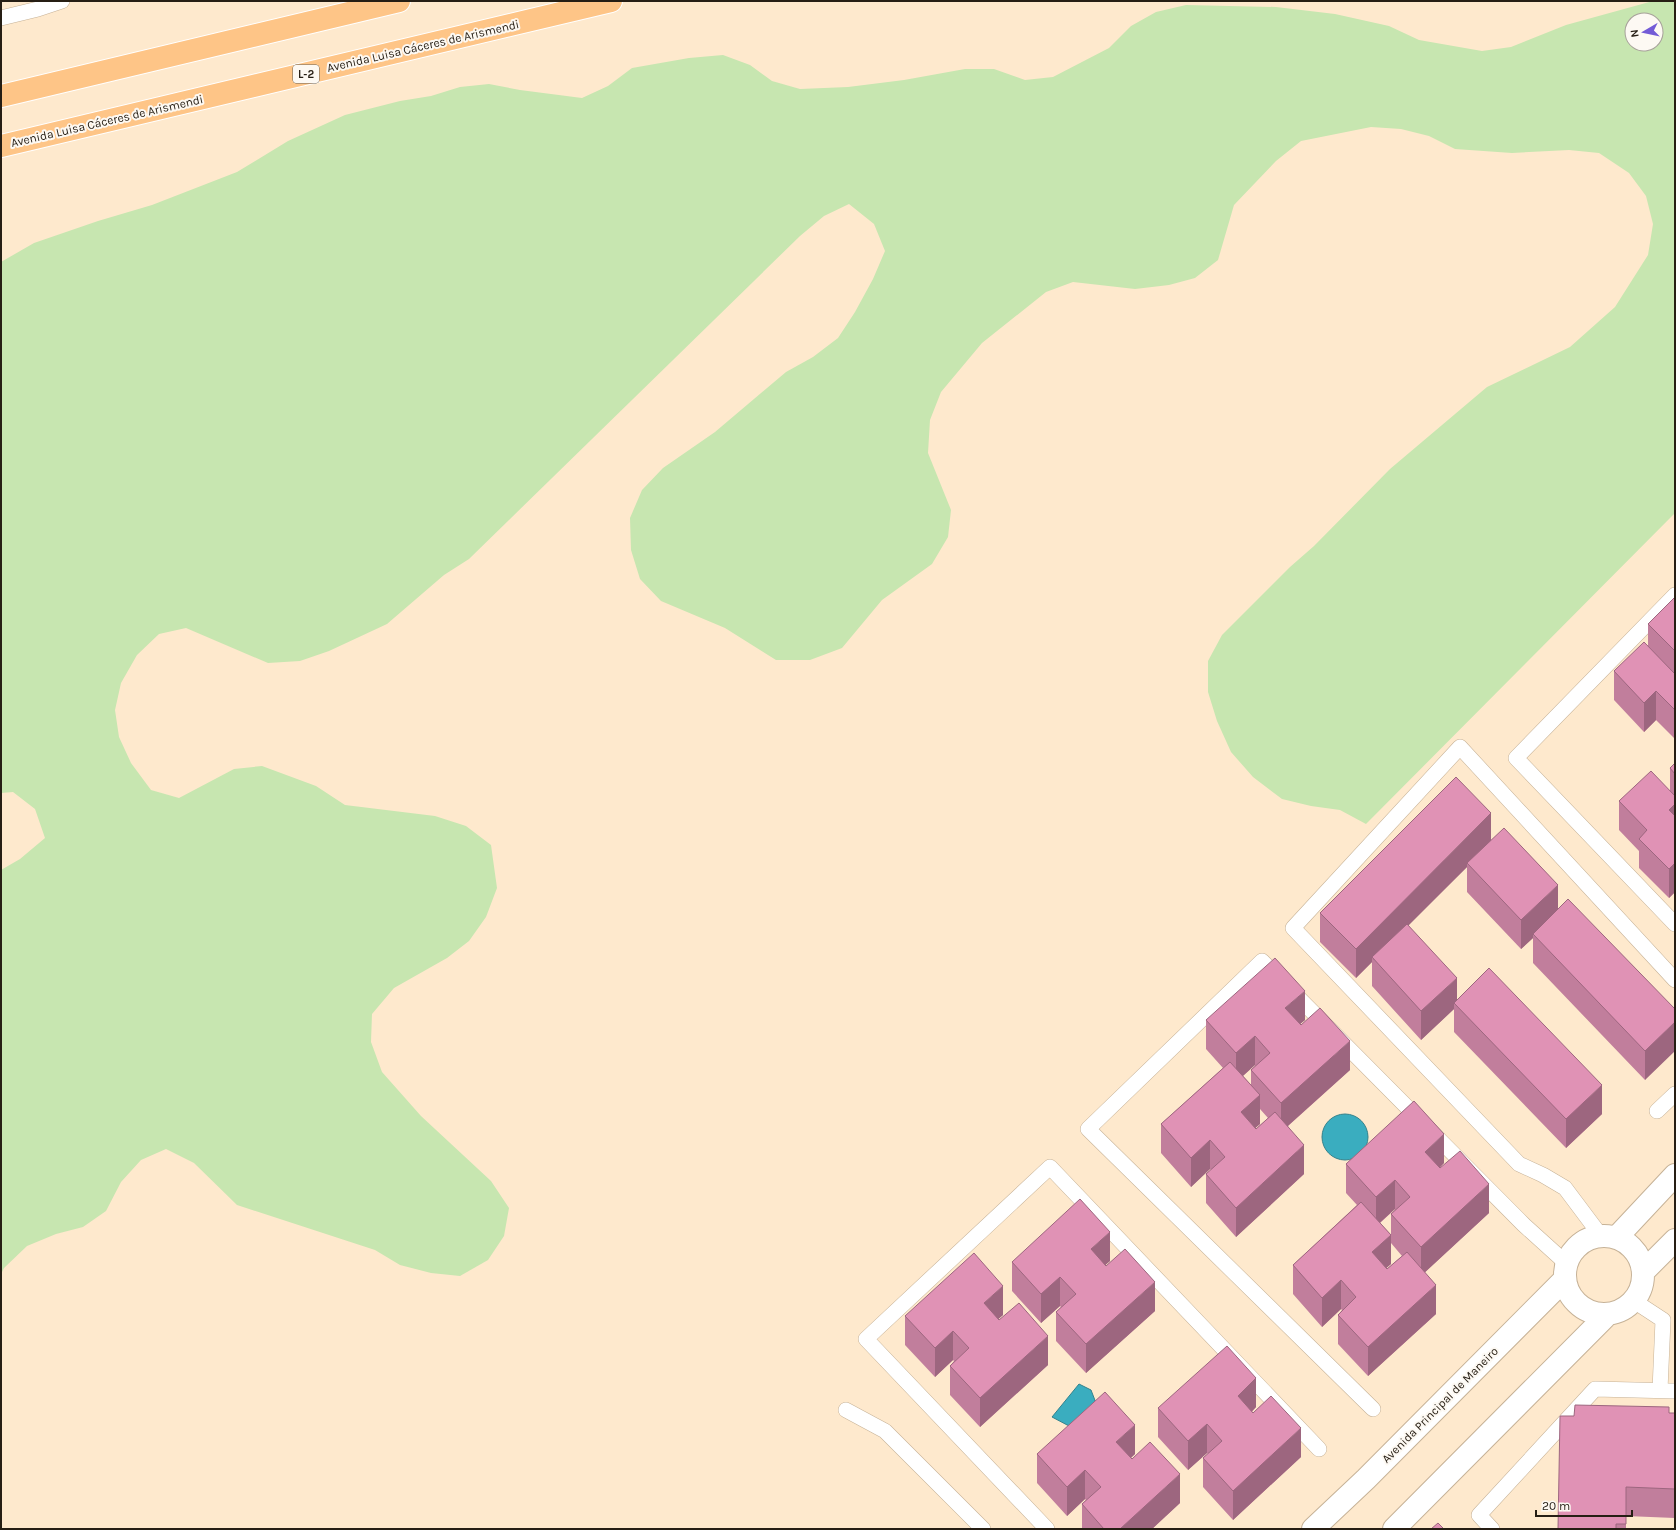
<svg xmlns="http://www.w3.org/2000/svg" width="1676" height="1530" viewBox="0 0 1676 1530" font-family="Karla,sans-serif">
<style>
.green{fill:#c7e6b0;fill-rule:evenodd}
.water{fill:#3aadbf;stroke:#34828c}
.lines{fill:none;stroke-linecap:round;stroke-linejoin:round}
.service-casing{stroke:#c6b297;stroke-width:16}
.minor-casing{stroke:#c6b297;stroke-width:24}
.primary-casing{stroke:#fff;stroke-width:24}
.service{stroke:#fff;stroke-width:15}
.minor{stroke:#fff;stroke-width:22}
.primary{stroke:#fec587;stroke-width:22}
.wall{fill:#c17e9c;fill-rule:evenodd}
.shaded-wall{fill:#9d667f}
.building{fill:#e092b5;stroke:#9d667f}
.labels{text-anchor:middle;stroke-width:4;stroke-linejoin:round;paint-order:stroke}
.shield{fill:#fdf9f3;stroke:#666057;stroke-width:1}
.shield-label{font-size:11px;font-weight:bold;fill:#261e14}
.street-label{font-size:12px;fill:#261e14;stroke:#fdf9f3}
</style>
<rect width="100%" height="100%" fill="#fee9cd"/>
<path class="green" d="M1653 1H1675V513L1366 824 1340 810 1311 806 1282 799 1253 777 1231 752 1217 721 1208 692V661L1222 635 1290 567 1314 546 1390 469 1487 387 1570 347 1615 307 1648 255 1653 224 1646 196 1629 173 1599 153 1569 150 1512 153 1455 149 1429 136 1401 129 1371 127 1301 141 1276 161 1234 205 1218 260 1195 278 1169 285 1135 289 1073 282 1046 292 982 343 941 392 930 420 928 453 951 510 948 537 932 564 882 600 842 648 810 660H776L725 628 661 601 640 579 631 550 630 518 642 490 663 468 715 432 786 372 813 357 838 338 855 312 873 279 885 251 874 224 849 204 824 216 800 236 469 559 444 575 387 624 329 651 300 661 268 663 186 628 159 634 137 655 121 683 115 710 119 737 131 763 151 790 179 798 234 769 262 766 316 786 345 805 435 816 466 826 491 845 497 888 486 917 469 941 447 958 394 988 372 1014 371 1042 382 1072 421 1116 491 1181 509 1208 504 1236 488 1260 460 1276 431 1273 400 1265 375 1250 237 1205 194 1163 166 1149 141 1160 121 1182 106 1211 83 1227 56 1234 27 1246 4 1268 1 1274V870L20 859 45 838 35 809 13 792 1 793V262L34 243 98 221 152 205 237 172 288 141 345 115 400 101 431 96 460 87 489 84 520 90 582 98 608 86 632 68 689 58 723 55 750 65 772 81 800 89 848 87 904 80 965 69H994L1025 80 1053 77 1109 48 1131 26 1156 12 1186 5 1276 7 1335 14 1389 26 1419 40 1482 51 1511 47 1566 25ZM1632 20H1656V44H1632Z"/>
<path class="water" d="M1322 1137a23 23 0 1 1 46 0a23 23 0 1 1-46 0Z
M1079 1384 1091 1390 1096 1403 1071 1427 1052 1417Z"/>
<g class="lines">
<defs>
<path id="service" d="M1 18 38 9 62 1
M1675 595 1516 758 1675 924
M1657 1111 1675 1094
M1601 1236 1565 1188 1543 1175 1519 1164 1293 928 1460 747 1675 980
M1634 1301 1663 1320 1660 1390
M1373 1409 1088 1129 1262 961 1524 1225 1566 1263
M846 1410 885 1431 983 1529
M1047 1529 866 1339 1050 1167 1319 1449
M1492 1529 1479 1515 1595 1389 1675 1391"/>
<path id="minor" d="M1565 1275a39 39 0 1 1 78 0a39 39 0 1 1-78 0Z
M1616 1238 1675 1175
M1643 1272 1675 1240
M1313 1529 1366 1479 1565 1279
M1394 1529 1607 1315"/>
<path id="primary" d="M1 96 399 1
M1 146 611 1"/>
</defs>
<use href="#service" class="service-casing"/>
<use href="#minor" class="minor-casing"/>
<use href="#primary" class="primary-casing"/>
<use href="#service" class="service"/>
<use href="#minor" class="minor"/>
<use href="#primary" class="primary"/>
</g>
<path class="wall" d="M1675 597V739L1656 720 1644 732 1614 700V671L1648 645V624Z
M1675 763V892L1669 898 1639 868V851L1619 830V801L1670 790V768Z
M1491 840 1558 910 1675 1009 1645 1080 1533 963V938L1521 949 1467 892V867L1408 925 1457 1001 1602 1114 1566 1148 1454 1032V1009L1421 1040 1372 986V962L1356 978 1320 942V913Z
M1206 1020H1305L1300 1024 1350 1070 1288 1126 1304 1174 1236 1237 1206 1203V1174L1211 1170 1210 1169 1191 1187 1161 1153V1124L1223 1068 1206 1049ZM1255 1065V1066L1251 1070V1085L1243 1076ZM1260 1109 1268 1118 1256 1129 1255 1128 1260 1124Z
M1444 1163 1440 1168 1489 1213 1425 1272 1436 1314 1368 1376 1338 1344V1315L1342 1310 1341 1309 1322 1327 1293 1294V1265L1357 1205 1346 1193V1164ZM1395 1209V1210L1391 1214V1235L1380 1223ZM1391 1243 1402 1256 1387 1269 1386 1268 1391 1264Z
M1110 1261 1105 1265 1155 1311 1086 1373 1056 1341V1312L1061 1307 1060 1306 1041 1323 1012 1291V1262Z
M1003 1315 998 1319 1048 1365 980 1427 950 1395V1366L954 1361 953 1360 935 1377 905 1345V1316Z
M1256 1407 1252 1412 1301 1457 1233 1520 1203 1487V1458L1208 1454 1207 1453 1188 1470 1158 1437V1408Z
M1675 1413V1518L1626 1516V1529H1558L1574 1416Z
M1037 1454H1135L1131 1458 1180 1503 1152 1529H1082V1504L1086 1500 1085 1499 1067 1516 1037 1483Z"/>
<path class="shaded-wall" d="M1656 691V720L1644 732V703Z
M1675 804V833L1669 810Z
M1491 813V842L1467 863V867L1374 960 1372 957V962L1356 978V949Z
M1675 863V892L1669 898V869Z
M1558 885V914L1533 934V938L1521 949V920Z
M1457 978V1006L1454 1003V1009L1421 1040V1011Z
M1305 991V1020L1285 1037V1008Z
M1675 1022V1051L1645 1080V1051Z
M1255 1036V1065L1236 1082V1053Z
M1350 1041V1070L1281 1132V1103Z
M1602 1085V1114L1566 1148V1119Z
M1260 1095V1124L1241 1141V1112Z
M1444 1134V1163L1425 1181V1152Z
M1210 1140V1169L1191 1187V1158Z
M1304 1145V1174L1236 1237V1208Z
M1395 1180V1209L1376 1226V1197Z
M1489 1184V1213L1421 1276V1247Z
M1110 1232V1261L1091 1278V1249Z
M1391 1235V1264L1372 1281V1252Z
M1060 1277V1306L1041 1323V1294Z
M1341 1280V1309L1322 1327V1298Z
M1155 1282V1311L1086 1373V1344Z
M1436 1285V1314L1368 1376V1347Z
M1003 1286V1315L984 1332V1303Z
M953 1331V1360L935 1377V1348Z
M1048 1336V1365L980 1427V1398Z
M1256 1378V1407L1238 1425V1396Z
M1207 1424V1453L1188 1470V1441Z
M1135 1425V1454L1116 1471V1442Z
M1301 1428V1457L1233 1520V1491Z
M1085 1470V1499L1067 1516V1487Z
M1180 1474V1503L1152 1529H1120Z"/>
<path class="building" d="M1675 597V651L1648 624Z
M1644 642 1674 673 1675 672V710L1656 691 1644 703 1614 671Z
M1675 763V774L1670 768Z
M1651 771 1675 796V804L1669 810 1675 816V863L1669 869 1639 839 1647 830 1619 801Z
M1456 777 1491 813 1356 949 1320 913Z
M1504 828 1558 885 1521 920 1467 863Z
M1568 899 1675 1009V1022L1645 1051 1533 934Z
M1407 924 1457 978 1421 1011 1372 957Z
M1275 958 1305 991 1285 1008 1301 1025 1320 1008 1350 1041 1281 1103 1251 1070 1270 1053 1255 1036 1236 1053 1206 1020Z
M1489 968 1602 1085 1566 1119 1454 1003Z
M1230 1062 1260 1095 1241 1112 1256 1129 1275 1112 1304 1145 1236 1208 1206 1174 1225 1157 1210 1140 1191 1158 1161 1124Z
M1414 1101 1444 1134 1425 1152 1440 1168 1460 1151 1489 1184 1421 1247 1391 1214 1410 1197 1395 1180 1376 1197 1346 1164Z
M1080 1199 1110 1232 1091 1249 1106 1266 1125 1249 1155 1282 1086 1344 1056 1312 1076 1294 1060 1277 1041 1294 1012 1262Z
M1361 1202 1391 1235 1372 1252 1387 1269 1407 1252 1436 1285 1368 1347 1338 1315 1356 1297 1341 1280 1322 1298 1293 1265Z
M974 1253 1003 1286 984 1303 999 1320 1019 1303 1048 1336 980 1398 950 1366 969 1348 953 1331 935 1348 905 1316Z
M1227 1346 1256 1378 1238 1396 1253 1413 1271 1396 1301 1428 1233 1491 1203 1458 1222 1441 1207 1424 1188 1441 1158 1408Z
M1105 1392 1135 1425 1116 1442 1132 1459 1150 1442 1180 1474 1120 1529H1104L1082 1504 1101 1487 1085 1470 1067 1487 1037 1454Z
M1575 1405 1669 1407V1413H1675V1489L1626 1487V1524H1616V1529H1558L1560 1416H1574Z
M1438 1523 1444 1529H1431Z"/>
<g class="labels">
<rect class="shield" x="293" y="65" width="26" height="18" rx="3"/>
<g class="shield-label">
<text x="306" y="78">L-2</text>
</g>
<g class="street-label">
<text transform="translate(423 46) rotate(-13)" y="4">Avenida Luisa Cáceres de Arismendi</text>
<text transform="translate(107 121) rotate(-13)" y="4">Avenida Luisa Cáceres de Arismendi</text>
<text transform="translate(1440 1405) rotate(-45)" y="4">Avenida Principal de Maneiro</text>
</g>
</g>
<rect width="1676" height="1530" fill="none" stroke="#261e14" stroke-width="4"/>
<g transform="translate(1644 32) rotate(261)"><circle r="19" fill="#fdf9f3" stroke="#a7a19a"/>
<path d="M0-3L7 15L0 10L-7 15Z" fill="#735bd6"/>
<text y="-6" font-size="11" font-weight="bold" text-anchor="middle" fill="#261e14">N</text>
</g>
<path d="M1536 1510v6h96v-6" fill="none" stroke="#261e14" stroke-width="2"/>
<text x="1542" y="1510" font-size="12" fill="#261e14" stroke="#fdf9f3" stroke-width="3" paint-order="stroke">20 m</text>
</svg>
